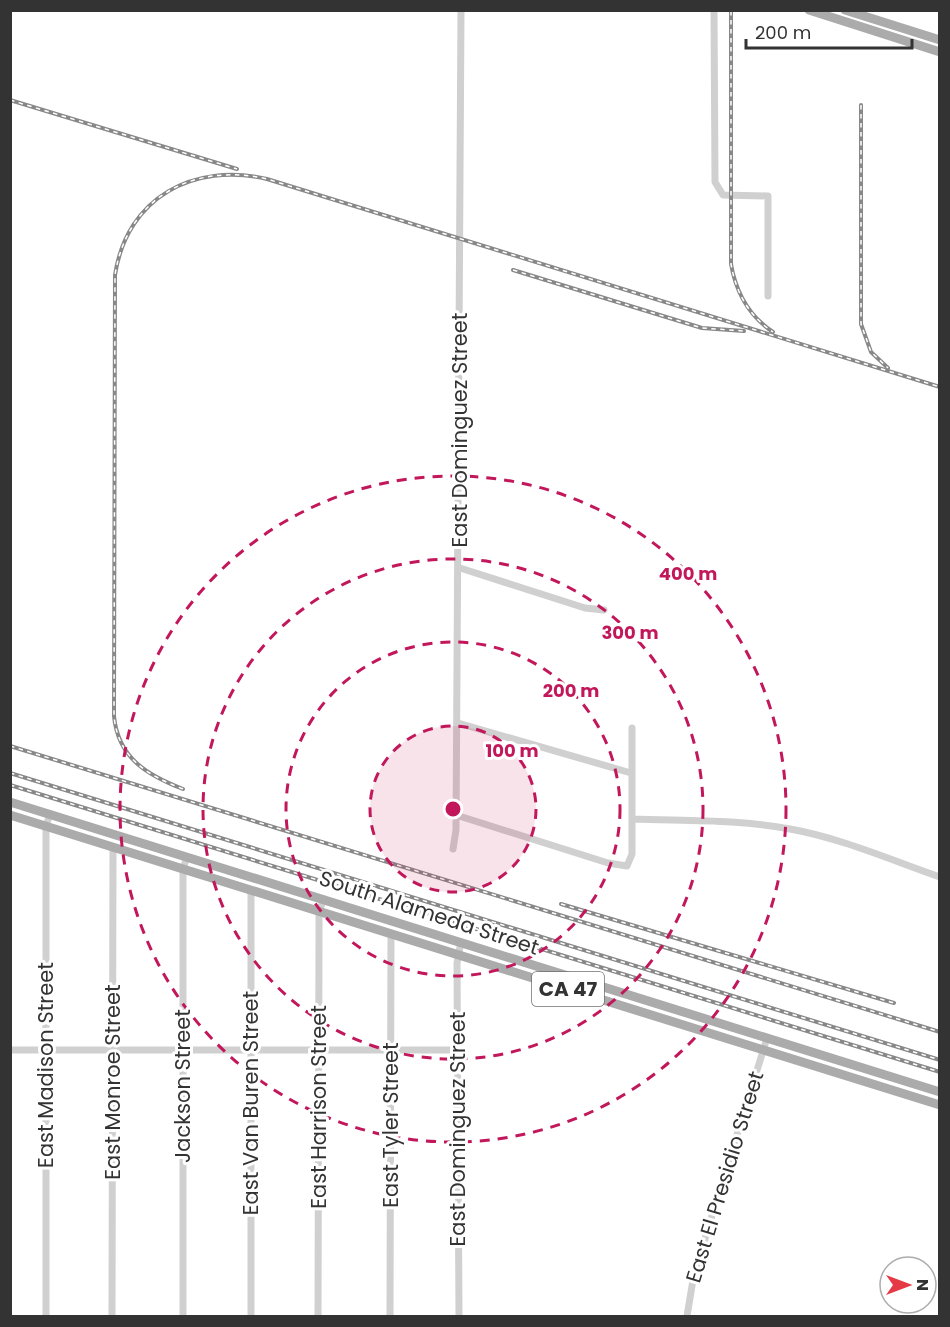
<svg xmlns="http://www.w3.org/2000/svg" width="950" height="1327" viewBox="0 0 950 1327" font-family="Poppins,sans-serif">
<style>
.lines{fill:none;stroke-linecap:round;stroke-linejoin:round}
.minor{stroke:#d0d0d0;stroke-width:7}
.major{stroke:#ababab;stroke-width:9}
.rail-casing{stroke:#888;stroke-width:4}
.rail{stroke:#fff;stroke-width:1.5;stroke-dasharray:4.5;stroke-linecap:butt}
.ring{fill:none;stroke:#c2185b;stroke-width:3;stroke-dasharray:10 8}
.labels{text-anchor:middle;stroke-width:6;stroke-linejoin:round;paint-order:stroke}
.shield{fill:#fff;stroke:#707070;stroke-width:1.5}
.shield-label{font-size:20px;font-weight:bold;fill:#333}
.street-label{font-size:21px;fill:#333;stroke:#fff}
.centre{fill:#c2185b;stroke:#fff;stroke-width:3}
.ring-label{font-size:18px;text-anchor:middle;font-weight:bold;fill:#c2185b;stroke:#fff;stroke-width:6;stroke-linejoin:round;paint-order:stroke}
</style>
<rect width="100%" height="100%" fill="#fff"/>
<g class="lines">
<path class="minor" d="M714 10 715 182 723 195 768 196V296
M460 568 585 608 604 610
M458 723 631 773
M456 815 608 863 627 866 632 854V728
M633 819C685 821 738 819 790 829 841 838 891 860 940 877
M453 849 456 830 461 10
M251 890V1316
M10 1050H458
M46 1316V826L50 814
M112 1316 113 847
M183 1316V869L187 857
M318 1316 319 940V911L324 899
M390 1316 391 933
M459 1316 457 963 461 942
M687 1316 694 1274 767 1038"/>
<path class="major" d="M809 10 940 52
M845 10 940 40
M10 802 940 1092
M10 815 940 1105"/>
<defs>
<path id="rail" d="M731 11V264C736 293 749 316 773 332
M10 100 237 169
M861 105V324L871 352 888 368
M513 270 702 328 744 331
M10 746 940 1032
M10 773 940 1060
M10 785 940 1072
M183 789C147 775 118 758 114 716L115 275C127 197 194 162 267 179L940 387
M561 904 894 1003"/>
</defs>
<use href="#rail" class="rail-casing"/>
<use href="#rail" class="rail"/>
</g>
<circle cx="453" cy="809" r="83" fill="#c2185b" fill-opacity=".12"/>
<g class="ring">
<circle cx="453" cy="809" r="83"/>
<circle cx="453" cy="809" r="167"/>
<circle cx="453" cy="809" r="250"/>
<circle cx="453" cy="809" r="333"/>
</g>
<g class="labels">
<rect class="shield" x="532" y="972" width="72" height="34" rx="4.5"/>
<g class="shield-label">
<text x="568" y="996">CA 47</text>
</g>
<g class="street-label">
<text transform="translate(460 430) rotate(-90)" y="7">East Dominguez Street</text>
<text transform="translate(429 913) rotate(18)" y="7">South Alameda Street</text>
<text transform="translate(46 1065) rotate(-90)" y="7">East Madison Street</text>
<text transform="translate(113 1082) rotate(-90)" y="7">East Monroe Street</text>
<text transform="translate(183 1086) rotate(-90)" y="7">Jackson Street</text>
<text transform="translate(251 1103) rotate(-90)" y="7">East Van Buren Street</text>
<text transform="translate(319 1107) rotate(-90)" y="7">East Harrison Street</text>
<text transform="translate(391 1125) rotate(-90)" y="7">East Tyler Street</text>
<text transform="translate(458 1129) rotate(-90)" y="7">East Dominguez Street</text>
<text transform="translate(725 1177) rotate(-73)" y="7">East El Presidio Street</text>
</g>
</g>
<circle cx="453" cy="809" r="9" class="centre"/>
<g class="ring-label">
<text x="688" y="580">400 m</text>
<text x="630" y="639">300 m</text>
<text x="571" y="697">200 m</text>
<text x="512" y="757">100 m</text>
</g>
<rect width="950" height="1327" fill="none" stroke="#333333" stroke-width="24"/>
<g transform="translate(908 1285) rotate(90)"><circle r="28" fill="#ffffff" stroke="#adadad" stroke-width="1.5"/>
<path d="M0-4.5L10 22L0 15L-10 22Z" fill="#e63946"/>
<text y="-9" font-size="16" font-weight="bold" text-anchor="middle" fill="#333333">N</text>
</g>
<path d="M746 39v9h166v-9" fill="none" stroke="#333333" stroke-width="3"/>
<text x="755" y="39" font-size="18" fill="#333333" stroke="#ffffff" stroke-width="4.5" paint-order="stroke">200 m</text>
</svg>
